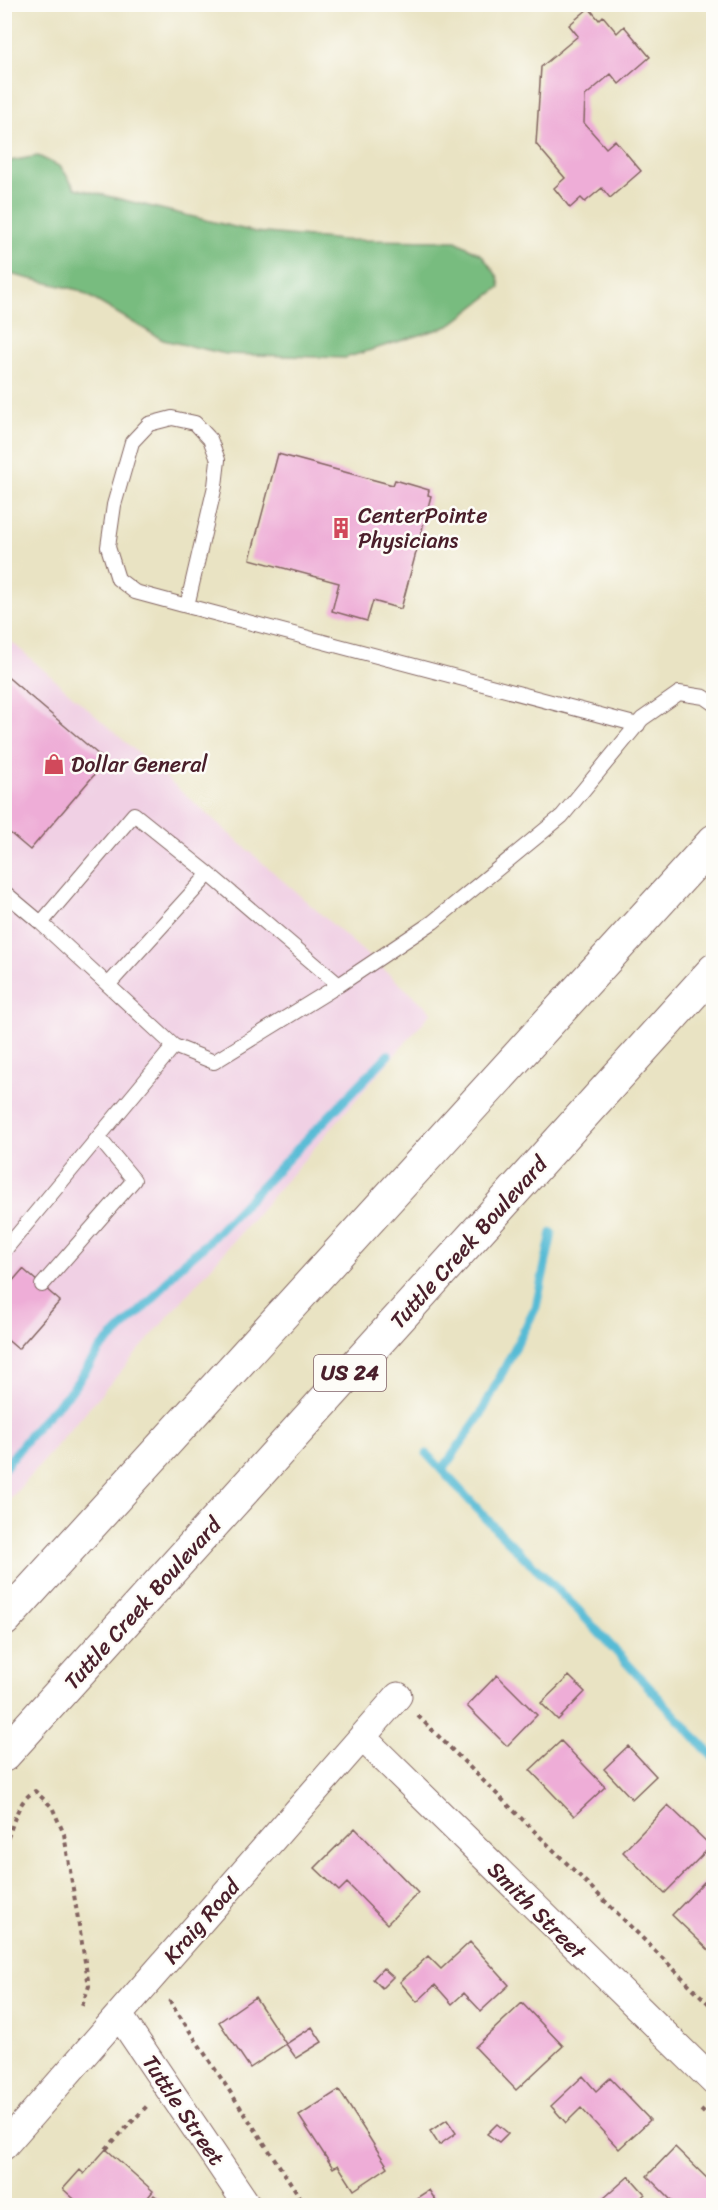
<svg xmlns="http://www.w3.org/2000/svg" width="718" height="2210" viewBox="0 0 718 2210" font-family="Sriracha,sans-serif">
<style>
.built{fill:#f0d0e4}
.forest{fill:#78bc7f;stroke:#616e55;stroke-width:1.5}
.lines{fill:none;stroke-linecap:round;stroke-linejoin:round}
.stream{stroke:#57bbd5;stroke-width:9}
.building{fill:#eeadd7}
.lane-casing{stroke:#826460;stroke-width:16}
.street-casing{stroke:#826460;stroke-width:29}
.highway-casing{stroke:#826460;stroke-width:35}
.path{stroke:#826460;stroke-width:4;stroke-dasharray:4.5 4.5;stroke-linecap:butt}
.lane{stroke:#fff;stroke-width:14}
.street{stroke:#fff;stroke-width:27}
.highway{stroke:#fff;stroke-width:33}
.labels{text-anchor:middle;stroke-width:5;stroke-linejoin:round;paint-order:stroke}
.shield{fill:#fdfcf7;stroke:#806168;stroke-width:1.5}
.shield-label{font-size:21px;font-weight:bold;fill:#4a1f2b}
.poi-label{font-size:22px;fill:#4a1f2b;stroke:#fdfcf7;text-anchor:start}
.street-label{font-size:22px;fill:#4a1f2b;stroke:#fdfcf7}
</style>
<rect width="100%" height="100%" fill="#fdfcf7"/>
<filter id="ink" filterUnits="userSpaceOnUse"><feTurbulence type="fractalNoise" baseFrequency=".0167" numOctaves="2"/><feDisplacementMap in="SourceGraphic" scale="12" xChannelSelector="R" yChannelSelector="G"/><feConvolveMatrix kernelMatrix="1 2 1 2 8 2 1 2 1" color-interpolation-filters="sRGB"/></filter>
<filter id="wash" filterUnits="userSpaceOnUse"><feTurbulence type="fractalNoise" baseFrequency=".008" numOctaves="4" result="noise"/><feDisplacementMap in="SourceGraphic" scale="24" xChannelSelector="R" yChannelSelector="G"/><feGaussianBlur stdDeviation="1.35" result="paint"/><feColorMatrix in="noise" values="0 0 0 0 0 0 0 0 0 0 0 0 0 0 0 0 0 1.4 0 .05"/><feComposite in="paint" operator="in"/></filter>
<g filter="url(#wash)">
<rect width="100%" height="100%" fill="#e9e3c3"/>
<path class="built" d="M5 636 432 1012 5 1505Z"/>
<path class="forest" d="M38 156 61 167 75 188 255 232 342 240 456 241 482 255 498 277 500 287 449 326 345 358 226 354 163 340 78 290 5 273V162Z"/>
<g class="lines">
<path class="stream" d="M427 1454 496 1529 579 1611 714 1758
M4 1468 39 1424 71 1391 101 1348 152 1300 177 1269 207 1243 388 1055
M443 1469 481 1414 536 1307 552 1233"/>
</g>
<g id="blocks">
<path class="building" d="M589 8 599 20 603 16 617 33 624 26 650 57 619 84 611 74 585 96 584 123 606 148 615 140 641 171 610 198 602 188 585 202 581 198 570 208 554 188 565 178 536 144 541 67 578 36 569 25Z
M278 454 393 485 395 480 429 490 428 495 431 496 401 609 373 601 367 621 332 611 339 583 250 559Z
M4 674 106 761 30 850 4 828Z
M23 1269 60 1301 18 1349 4 1337V1291Z
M497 1675 537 1715 507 1746 467 1706Z
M569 1676 585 1692 558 1720 541 1703Z
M561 1741 605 1787 574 1816 530 1770Z
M628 1746 656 1776 632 1799 604 1769Z
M668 1805 711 1846 665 1893 623 1852Z
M355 1828 418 1893 387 1924 347 1883 339 1891 315 1868Z
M704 1882 714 1891V1955L672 1915Z
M470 1942 509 1985 481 2011 464 1993 452 2004 435 1985 417 2002 400 1982 428 1956 441 1969Z
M383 1968 393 1977 382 1988 373 1979Z
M255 1997 286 2044 250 2068 219 2022Z
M522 2003 563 2046 516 2090 475 2047Z
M312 2027 322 2042 296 2058 286 2044Z
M583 2076 596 2091 610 2078 650 2120 619 2149 581 2108 566 2123 551 2106Z
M339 2090 388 2167 354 2190 338 2165 333 2168 299 2116Z
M447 2120 456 2133 439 2145 430 2131Z
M497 2124 508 2133 499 2142 487 2134Z
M675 2147 714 2185V2199L708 2206H677L647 2176Z
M106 2149 153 2191 141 2206H82L63 2189 80 2170 84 2174Z
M629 2176 645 2194 632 2206H611L604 2198Z
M429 2190 439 2206H404Z
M154 2195 162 2201 159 2206H145Z"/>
</g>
</g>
<g filter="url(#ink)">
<use href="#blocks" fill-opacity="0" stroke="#826460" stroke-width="1.5"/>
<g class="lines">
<defs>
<path id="lane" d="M187 606 215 486 218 460 210 439 195 423 172 418 149 424 132 442 114 505 108 547 118 579 135 592 187 606 638 725
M4 892 41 923 174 1046 214 1062 339 985 433 922 562 816 642 719 679 693 704 697 714 704
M41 923 134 814 209 874
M108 985 209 874 339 985
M4 1251 174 1046
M42 1285 134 1180 99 1138"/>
<path id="street" d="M362 1737 714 2082
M119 2015 248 2206
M4 2146 398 1696"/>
<path id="highway" d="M4 1620 714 841
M4 1755 714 970"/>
</defs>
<use href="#lane" class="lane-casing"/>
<use href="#street" class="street-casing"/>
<use href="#highway" class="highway-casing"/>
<path class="path" d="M418 1716 714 2009
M4 1846C14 1827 15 1802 35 1791L52 1807 64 1834 89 1986 81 2009
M169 2000 306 2206
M701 2110 714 2122
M106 2149 147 2106"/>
<use href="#lane" class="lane"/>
<use href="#street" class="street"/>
<use href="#highway" class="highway"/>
</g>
</g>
<defs>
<symbol id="building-bare" viewBox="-9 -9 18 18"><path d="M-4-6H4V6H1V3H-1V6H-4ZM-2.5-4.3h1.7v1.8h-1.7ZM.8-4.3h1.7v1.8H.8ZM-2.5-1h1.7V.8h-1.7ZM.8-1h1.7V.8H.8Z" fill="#d1495b" stroke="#fdfcf7" stroke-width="2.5" paint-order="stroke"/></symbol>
<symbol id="shop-bare" viewBox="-9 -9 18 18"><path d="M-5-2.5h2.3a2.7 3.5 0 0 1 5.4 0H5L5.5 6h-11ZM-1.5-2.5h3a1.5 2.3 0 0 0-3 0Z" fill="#d1495b" stroke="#fdfcf7" stroke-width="2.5" paint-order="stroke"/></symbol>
</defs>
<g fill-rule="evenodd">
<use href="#building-bare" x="326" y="513" width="30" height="30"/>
<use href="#shop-bare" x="39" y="749" width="30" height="30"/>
</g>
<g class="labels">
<rect class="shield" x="314" y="1355" width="72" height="36" rx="4.5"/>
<g class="shield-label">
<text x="350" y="1380">US 24</text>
</g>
<g class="poi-label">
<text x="358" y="523">CenterPointe<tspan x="358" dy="25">Physicians</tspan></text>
<text x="71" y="772">Dollar General</text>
</g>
<g class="street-label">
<text transform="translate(468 1242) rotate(-48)" y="8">Tuttle Creek Boulevard</text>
<text transform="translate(142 1603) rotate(-48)" y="8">Tuttle Creek Boulevard</text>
<text transform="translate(537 1910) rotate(45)" y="8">Smith Street</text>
<text transform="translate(201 1921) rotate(-49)" y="8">Kraig Road</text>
<text transform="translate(184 2110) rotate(56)" y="8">Tuttle Street</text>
</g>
</g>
<rect width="718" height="2210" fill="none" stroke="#fdfcf7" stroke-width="24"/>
</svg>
